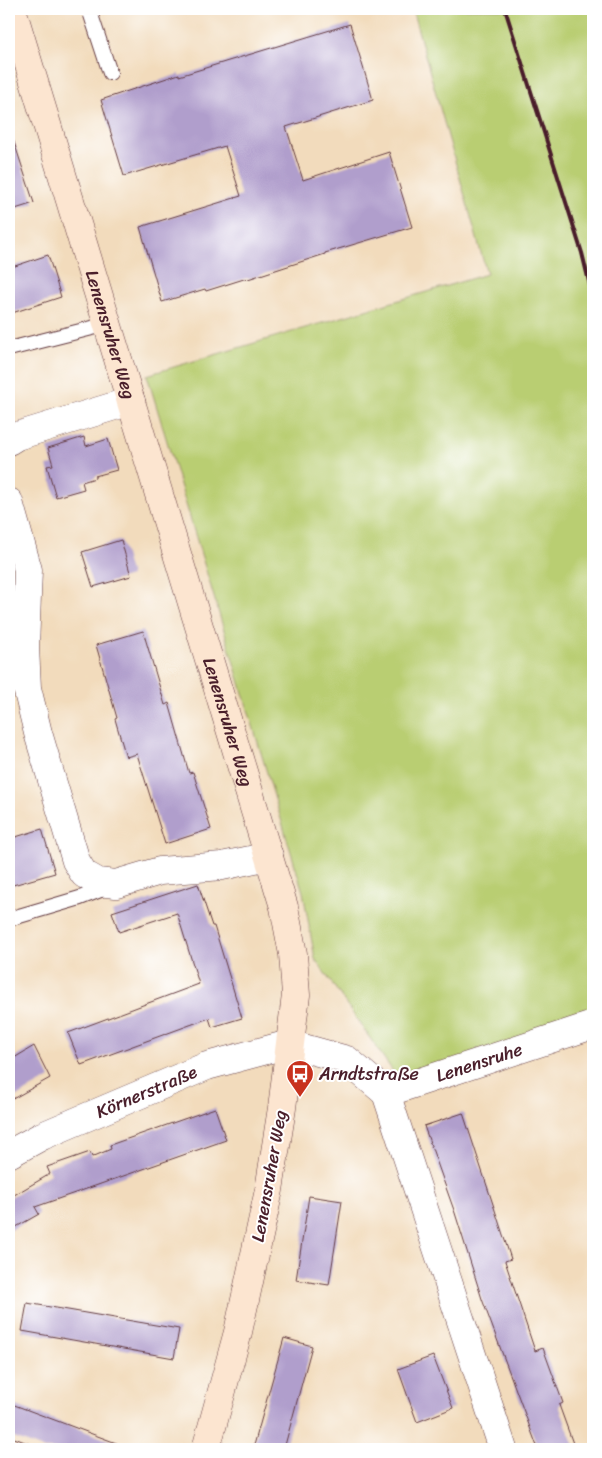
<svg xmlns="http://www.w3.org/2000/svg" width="602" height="1458" viewBox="0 0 602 1458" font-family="Sriracha,sans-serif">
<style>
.green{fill:#b9ce72;stroke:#82764e}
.building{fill:#b09ecc}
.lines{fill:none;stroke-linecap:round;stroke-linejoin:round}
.lane-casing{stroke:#633b41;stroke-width:16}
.street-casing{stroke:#633b41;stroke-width:29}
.secondary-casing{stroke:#633b41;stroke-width:29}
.lane{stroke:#fff;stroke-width:14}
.street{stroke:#fff;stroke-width:28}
.secondary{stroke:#fce5d0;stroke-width:28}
.rail{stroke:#4a1f2b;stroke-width:4}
.labels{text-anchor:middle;stroke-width:4;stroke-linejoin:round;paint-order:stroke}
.street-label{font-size:18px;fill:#4a1f2b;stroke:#fff}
.poi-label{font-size:18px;fill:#4a1f2b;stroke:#fff;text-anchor:start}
</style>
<rect width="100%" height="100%" fill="#fff"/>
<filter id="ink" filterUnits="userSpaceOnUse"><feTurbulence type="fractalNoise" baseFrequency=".02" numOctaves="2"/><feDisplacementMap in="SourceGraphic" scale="10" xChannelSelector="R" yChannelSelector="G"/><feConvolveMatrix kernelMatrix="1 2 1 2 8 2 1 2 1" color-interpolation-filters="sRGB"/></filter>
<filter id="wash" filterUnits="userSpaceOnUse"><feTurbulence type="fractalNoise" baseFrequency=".0096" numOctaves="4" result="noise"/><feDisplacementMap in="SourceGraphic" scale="20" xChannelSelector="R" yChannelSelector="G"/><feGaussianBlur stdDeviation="1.12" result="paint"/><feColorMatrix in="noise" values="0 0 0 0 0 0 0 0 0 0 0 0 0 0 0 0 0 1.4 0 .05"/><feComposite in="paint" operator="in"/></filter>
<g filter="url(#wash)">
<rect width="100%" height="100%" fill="#f2dbbc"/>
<path class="green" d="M412 9H593V1021L399 1080 315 959 303 892 147 375 487 274Z"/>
<g id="blocks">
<path class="building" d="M350 24 373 100 286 127 303 180 389 152 412 227 325 253V254L248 279 247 278 206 291 205 289 162 302 140 227 241 196 225 146 124 176 101 100 179 74V76Z
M9 139H13L34 203 9 211Z
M48 255 61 297 9 314V268Z
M84 437 86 446 108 439 117 470 95 476V478L82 482 84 489 56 497 47 466 53 465 48 448Z
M121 540 131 576 93 587 82 552Z
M143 631 165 705 169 703 189 773 193 772 211 829 165 844 137 754 126 757 115 719 117 718 96 645Z
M42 829 55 873 13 885 9 872V839Z
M198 884 212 926H214L242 1018 212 1027 209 1018 81 1065 68 1033 199 984 177 913 119 932 112 912Z
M34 1046 50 1078 9 1101V1061Z
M215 1108 226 1140 35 1207 39 1214 9 1231V1198L50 1174 47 1167 90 1152 92 1157 111 1149 110 1145Z
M463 1113 511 1259 505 1261 535 1351 543 1348 563 1403 559 1405 575 1449H538L482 1299 455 1213 424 1126Z
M309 1196 342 1201 329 1285 296 1280Z
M27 1303 179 1329 174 1358 22 1331Z
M284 1338 312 1346 284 1449H253Z
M433 1356 453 1408 417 1422 398 1369Z
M9 1403 127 1447 126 1449H43L9 1436Z"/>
</g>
</g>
<g filter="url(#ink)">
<use href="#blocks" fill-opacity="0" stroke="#633b41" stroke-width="1"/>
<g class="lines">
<defs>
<path id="lane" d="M89 9 110 73
M9 349 108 324
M9 919 80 898 108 887"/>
<g id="street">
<path d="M9 441 17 436 131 401"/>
<path d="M9 502 28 570 25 647 27 688 38 733 76 861 84 874 98 882 116 884 160 871 222 866 269 856"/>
<path d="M386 1093 503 1449"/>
<path id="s1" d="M9 1154 42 1136 207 1066 289 1044 347 1060 386 1093 593 1025"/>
</g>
<g id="secondary">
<path id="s2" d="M12 9 284 907 293 954 296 995 282 1108 269 1190 238 1332 206 1449"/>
</g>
</defs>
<use href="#lane" class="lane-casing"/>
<use href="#street" class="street-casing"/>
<use href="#secondary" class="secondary-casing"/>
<use href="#lane" class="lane"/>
<use href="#street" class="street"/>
<use href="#secondary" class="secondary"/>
<path class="rail" d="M505 9 582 253 593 298"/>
</g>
</g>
<defs>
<symbol id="bus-pin" viewBox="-11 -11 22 30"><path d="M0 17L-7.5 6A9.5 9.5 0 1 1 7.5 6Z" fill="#c8321e" stroke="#fff"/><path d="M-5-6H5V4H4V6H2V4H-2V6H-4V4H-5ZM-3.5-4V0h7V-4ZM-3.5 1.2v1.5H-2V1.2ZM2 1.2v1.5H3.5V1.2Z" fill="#fff"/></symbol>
</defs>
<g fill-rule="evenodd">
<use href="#bus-pin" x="284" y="1058" width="32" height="43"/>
</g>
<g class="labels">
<g class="street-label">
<text dy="6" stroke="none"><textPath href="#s2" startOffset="340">Lenensruher Weg</textPath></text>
<text dy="6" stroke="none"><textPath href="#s2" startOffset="745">Lenensruher Weg</textPath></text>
<text dy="6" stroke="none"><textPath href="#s1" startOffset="511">Lenensruhe</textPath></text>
<text dy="6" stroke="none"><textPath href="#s1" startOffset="151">Körnerstraße</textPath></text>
<text transform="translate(269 1176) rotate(-80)" y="6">Lenensruher Weg</text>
</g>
<g class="poi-label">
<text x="319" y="1080">Arndtstraße</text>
</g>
</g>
<rect width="602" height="1458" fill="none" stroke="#fff" stroke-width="30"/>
</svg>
